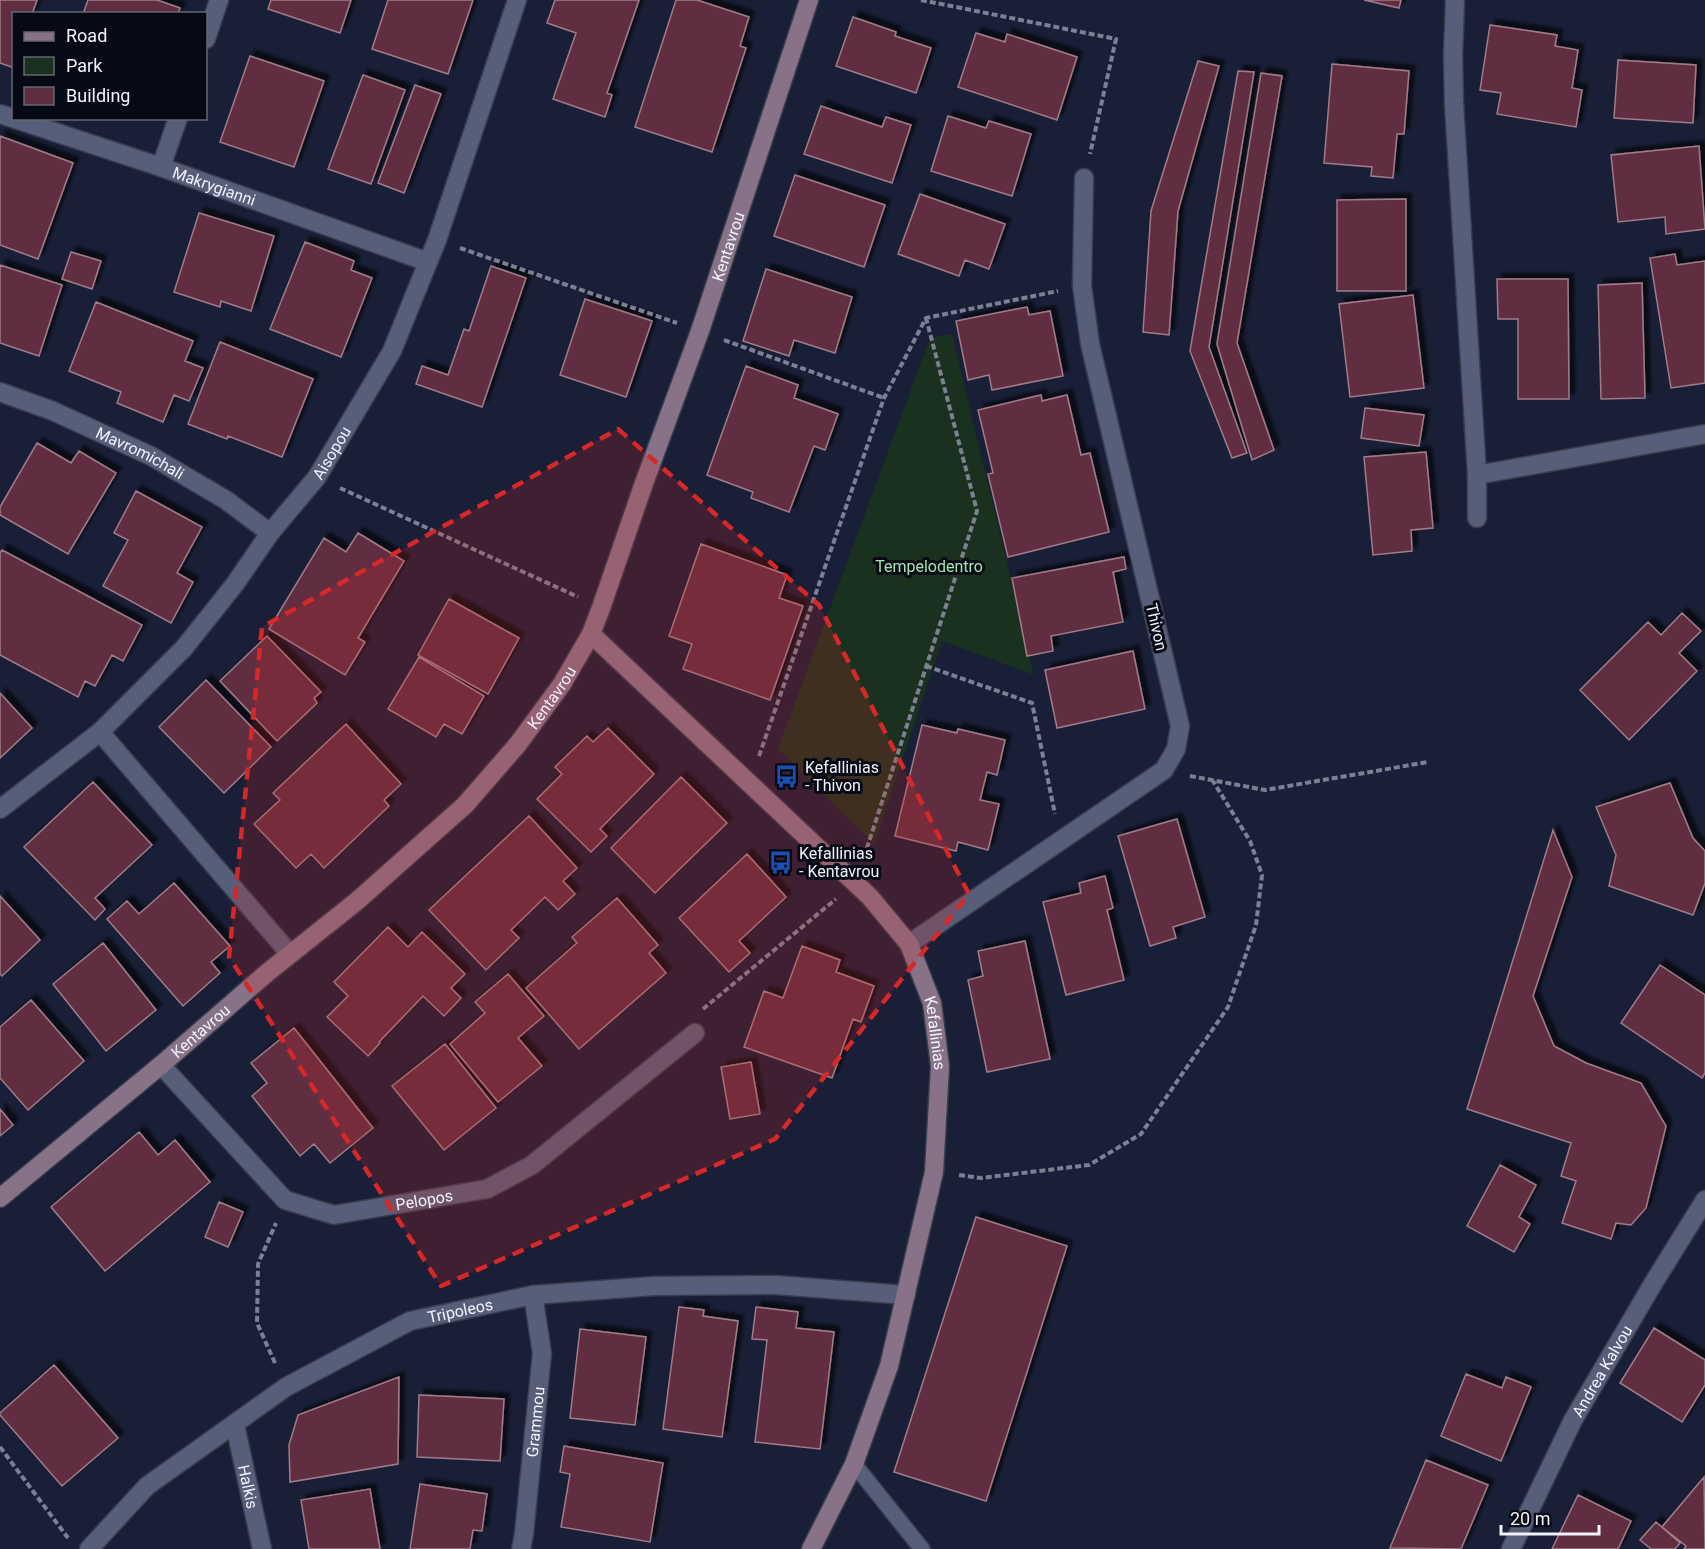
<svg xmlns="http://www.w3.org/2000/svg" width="1705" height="1549" viewBox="0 0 1705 1549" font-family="Roboto,sans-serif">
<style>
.green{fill:#19311e}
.building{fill:#602e41;stroke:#9f7c87;stroke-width:1.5;filter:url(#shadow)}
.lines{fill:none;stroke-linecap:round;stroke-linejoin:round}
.lane-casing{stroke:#393c4e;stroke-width:18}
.street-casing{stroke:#393c4e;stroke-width:21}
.secondary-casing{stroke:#393c4e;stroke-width:21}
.path{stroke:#7c8192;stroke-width:4;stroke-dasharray:6 3;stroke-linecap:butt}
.lane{stroke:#565e79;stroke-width:15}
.street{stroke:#565e79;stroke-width:18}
.secondary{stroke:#877287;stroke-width:18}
.marked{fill:#d62828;fill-opacity:0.2;stroke:#d62828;stroke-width:4.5;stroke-dasharray:12 8;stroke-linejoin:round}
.labels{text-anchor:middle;stroke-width:6;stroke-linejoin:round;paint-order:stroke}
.street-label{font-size:16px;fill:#f0f3fd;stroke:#070a14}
.park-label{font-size:16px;fill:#a0e6ad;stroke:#070a14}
.poi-label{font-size:16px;fill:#f0f3fd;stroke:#070a14;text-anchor:start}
</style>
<defs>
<filter id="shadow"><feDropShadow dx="5.5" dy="-5.5" stdDeviation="1.5" flood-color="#0009"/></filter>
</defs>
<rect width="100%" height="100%" fill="#191f36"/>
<path class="green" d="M952 334 1034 675 942 641 874 844 778 749 930 338Z"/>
<path class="building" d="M0 0H37L32 14H14V68L0 63Z
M88 0H157L180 8 178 14H83Z
M271 0H351L340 33 268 9Z
M388 0H473L448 74 372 49Z
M555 0H639L607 93 612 95 605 117 553 99 576 33 547 23Z
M676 0H697L749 17 740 46 746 48 712 152 635 127Z
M1364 0H1401L1399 8Z
M853 17 896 32 895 36 931 48 916 93 836 66Z
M1490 25 1557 35 1555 46 1578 50 1572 88 1582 90 1576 127 1497 114 1501 93 1480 90Z
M976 33 1005 42 1007 34 1077 57 1057 120 958 87Z
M250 56 324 81 294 167 220 142Z
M1618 60 1696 65 1693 123 1614 118Z
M1198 61 1219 66 1178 211 1169 335 1143 332 1151 211Z
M1332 64 1409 71 1404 134H1397L1393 178 1371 176 1372 167 1324 163Z
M1238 71 1254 72 1209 347 1247 453 1232 458 1190 351Z
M1261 73 1282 76 1237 343 1274 450 1252 460 1217 344Z
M363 75 405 90 371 184 328 169Z
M415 85 441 94 404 193 378 183Z
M821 106 882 127 886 117 911 125 892 183 804 154Z
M948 116 986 128 989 121 1031 134 1012 196 931 171Z
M0 136 73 163 38 259 0 245Z
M1699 146 1705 229 1666 234 1665 217 1618 222 1611 155Z
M795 175 885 205 864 267 774 236Z
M920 194 1005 224 989 269 965 260 959 276 898 254Z
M1406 199V291H1337V200Z
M199 213 274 236 251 311 221 301 220 307 174 292Z
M305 242 354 261 351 270 372 278 341 357 270 329Z
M71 252 101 261 92 289 62 279Z
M1675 254 1677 265 1705 261V383L1671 388 1650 258Z
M0 265 62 285 39 356 0 343Z
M491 266 526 278 482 407 416 384 422 366 448 375 464 329 469 331Z
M766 269 852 297 835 353 794 340 789 356 743 341Z
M1497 279H1568L1569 399H1518V319H1498Z
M1642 283 1645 398 1601 399 1598 285Z
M1413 295 1424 388 1350 397 1339 304Z
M585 299 652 321 626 397 560 375Z
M96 302 193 341 185 361 203 368 189 401 174 395 163 422 117 403 121 392 69 371Z
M1027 307 1029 315 1050 311 1063 376 992 390 989 375 968 380 956 321Z
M220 342 313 379 282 457 228 436 227 439 188 424Z
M746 366 798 385 794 398 838 414 825 450 814 446 789 512 751 498 753 492 707 475Z
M1041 395 1042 401 1067 395 1081 455 1090 453 1109 532 1008 557 988 474 993 473 978 410Z
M1365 408 1424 415 1419 446 1361 438Z
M37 443 71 463 79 451 116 473 68 554 0 515V507Z
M1426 452 1433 528 1411 530 1412 551 1373 555 1364 457Z
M136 491 202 527 177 573 193 582 171 623 103 586 128 540 114 533Z
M358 533 404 561 358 638 365 642 345 675 269 629 324 538 346 552Z
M701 544 787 575 779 598 803 606 770 700 683 669 692 644 669 636Z
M2 550 142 625 123 661 112 655 95 686 85 681 78 697 0 655V553Z
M1124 557 1126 569 1113 572 1123 622 1051 636 1053 651 1027 656 1012 578Z
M449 599 519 638 488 694 418 655Z
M1682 613 1701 631 1679 653 1697 671 1629 740 1580 690 1648 622 1661 635Z
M267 636 321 692 314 698 317 703 277 741 220 681Z
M1133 651 1145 709 1057 728 1045 670Z
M419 657 484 696 462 734 444 724 436 737 388 709Z
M206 680 271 747 224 793 159 727Z
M0 693 32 728 0 758Z
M346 724 401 784 384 800 389 806 324 868 311 854 296 868 254 824 280 800 273 793Z
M922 725 957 733 958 729 1005 740 997 775 987 772 980 800 999 804 988 850 958 842 956 851 895 836Z
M608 728 654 774 600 829 607 836 591 852 537 799 562 774 555 767 587 736 593 742Z
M681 777 727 823 655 893 611 848Z
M93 782 152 845 95 898 105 909 95 920 24 847Z
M1670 783 1693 838 1705 851V883L1693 915 1609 886 1616 855 1596 807Z
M529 816 577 868 563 881 575 894 558 910 545 897 511 930 519 938 486 970 429 910Z
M1177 819 1205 917 1173 927 1176 938 1150 946 1118 836Z
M1553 830 1572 877 1533 996 1554 1046 1586 1063 1641 1083 1666 1126 1646 1208 1631 1225 1616 1223 1611 1239 1562 1223 1576 1181 1561 1176 1571 1143 1467 1109Z
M747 854 786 897 739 941 750 953 729 972 679 918Z
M1105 876 1113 908 1107 910 1124 980 1066 995 1043 902 1081 893 1079 883Z
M174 883 230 946 211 962 220 973 183 1006 107 919 127 901 139 914Z
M0 896 40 940 2 976 0 974Z
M617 898 658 945 649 953 666 973 579 1049 526 988 577 943 572 937Z
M388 927 408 947 422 932 465 974 451 988 461 998 444 1016 423 996 379 1042 380 1043 368 1056 327 1017 348 996 334 982Z
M1025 941 1050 1059 987 1072 968 980 983 976 978 951Z
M103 943 156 1010 106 1051 53 984Z
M802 946 840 960 836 972 874 986 861 1022 853 1019 832 1078 744 1047 764 991 783 998Z
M1660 965 1705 995V1073L1702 1078 1621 1023Z
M508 974 544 1016 518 1038 542 1066 498 1102 450 1044 485 1013 475 1002Z
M31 1000 84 1061 28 1110 0 1078V1027Z
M294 1028 373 1128 330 1163 314 1144 300 1156 252 1096 267 1083 251 1063Z
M445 1044 496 1108 444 1150 392 1086Z
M751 1062 760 1114 730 1119 721 1067Z
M0 1109 13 1125 0 1136Z
M139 1132 158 1155 175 1140 210 1182 105 1271 51 1207Z
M1500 1165 1536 1185 1519 1217 1530 1224 1514 1252 1467 1226Z
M219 1202 243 1212 228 1247 205 1237Z
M976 1217 1067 1246 986 1501 894 1472Z
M679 1307 704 1310 703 1316 738 1321 722 1437 663 1429Z
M756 1307 798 1312 796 1328 834 1332 820 1449 755 1442 767 1340 752 1339Z
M1654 1328 1705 1360V1385L1682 1422 1620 1383Z
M580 1329 646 1337 635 1425 570 1418Z
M54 1365 118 1438 62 1486 0 1415V1413Z
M1466 1374 1502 1388 1506 1377 1531 1387 1501 1461 1441 1436Z
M399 1377 398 1464 290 1482 289 1445 298 1415Z
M419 1395 504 1399 500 1461 417 1457Z
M564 1446 663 1463 650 1542 561 1527 570 1474 560 1472Z
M1426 1460 1488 1485 1461 1549 1390 1548Z
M1704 1477 1705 1549H1684L1686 1546 1662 1527Z
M420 1484 487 1494 482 1531 473 1530 470 1549H410Z
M370 1489 380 1549H309L301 1500Z
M1578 1495 1631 1521 1618 1549H1552Z
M1656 1522 1680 1543 1675 1549H1651L1640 1540Z"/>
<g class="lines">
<defs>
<path id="lane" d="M854 1464 922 1549"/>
<g id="street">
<path d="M1455 0 1453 56 1454 104 1477 475V518"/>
<path d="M206 39 219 0"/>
<path id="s1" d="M0 114 161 167 428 262"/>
<path d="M161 167 178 118"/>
<path id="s2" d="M0 392 53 411 151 456 226 500 270 533"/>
<path d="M1477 475 1705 434"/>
<path d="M100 732 290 954"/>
<path id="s3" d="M0 809 100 732 184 648 235 584 270 533 317 477 392 351 437 240 517 0"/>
<path d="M909 944 1164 770 1176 749 1180 726 1090 344 1082 286 1084 178"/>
<path id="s4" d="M161 1065 285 1200 334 1215 487 1189 532 1165 695 1033"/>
<path id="s5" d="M235 1425 262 1549"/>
<path id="s6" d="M89 1549 147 1486 286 1387 410 1321 533 1295 654 1286 776 1285 906 1295"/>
<path id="s7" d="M521 1549 524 1534 542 1353 533 1295"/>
<path id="s8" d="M1511 1549 1573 1420 1654 1282 1705 1200"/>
</g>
<g id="secondary">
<path id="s9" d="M591 634 870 897 909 944 932 1003 940 1066 934 1172 889 1366 854 1464 811 1549"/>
<path id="s10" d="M0 1198 161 1065 268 972 357 901 465 805 518 744 562 684 591 634 601 608 643 486 700 331 809 0"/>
</g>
</defs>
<use href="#lane" class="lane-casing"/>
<use href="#street" class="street-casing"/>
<use href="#secondary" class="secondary-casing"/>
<path class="path" d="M921 0 1116 39 1090 154
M460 248 677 323
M724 340 884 398
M340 488 578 597
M926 666 1032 703 1055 814
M759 756 884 398 926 318 1058 291
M1190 776 1265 790 1428 762
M864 857 977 511 926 318
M703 1009 836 899
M959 1175 981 1178 1089 1165 1141 1134 1228 1007 1256 925 1262 875 1250 841 1213 781
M275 1363 257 1323 258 1264 276 1223
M0 1447 68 1538"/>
<use href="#lane" class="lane"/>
<use href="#street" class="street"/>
<use href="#secondary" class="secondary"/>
</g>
<path class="marked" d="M618 429 819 605 969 894 775 1139 441 1286 229 957 262 627Z"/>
<defs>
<symbol id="bus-bare" viewBox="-9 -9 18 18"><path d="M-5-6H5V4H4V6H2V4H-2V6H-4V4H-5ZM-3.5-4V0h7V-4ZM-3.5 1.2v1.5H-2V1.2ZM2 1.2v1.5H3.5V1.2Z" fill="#1a4fb4" stroke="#070a14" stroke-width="2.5" paint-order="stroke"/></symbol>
</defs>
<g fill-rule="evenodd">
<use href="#bus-bare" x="770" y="760" width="33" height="33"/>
<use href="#bus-bare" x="764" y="846" width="33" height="33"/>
</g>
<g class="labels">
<g class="street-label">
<text dy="6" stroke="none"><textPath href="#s1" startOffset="226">Makrygianni</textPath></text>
<text dy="6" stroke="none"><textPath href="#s10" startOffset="1233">Kentavrou</textPath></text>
<text dy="6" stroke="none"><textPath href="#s3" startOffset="490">Aisopou</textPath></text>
<text dy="6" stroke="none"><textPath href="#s2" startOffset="153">Mavromichali</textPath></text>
<text transform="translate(1157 627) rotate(77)" y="6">Thivon</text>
<text dy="6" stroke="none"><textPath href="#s10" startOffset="747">Kentavrou</textPath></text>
<text dy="6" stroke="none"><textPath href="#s10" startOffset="261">Kentavrou</textPath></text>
<text dy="6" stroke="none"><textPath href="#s9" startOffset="538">Kefallinias</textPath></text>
<text dy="6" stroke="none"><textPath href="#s4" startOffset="326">Pelopos</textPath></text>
<text dy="6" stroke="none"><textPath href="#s6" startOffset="448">Tripoleos</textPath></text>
<text dy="6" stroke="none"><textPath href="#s8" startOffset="200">Andrea Kalvou</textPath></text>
<text dy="6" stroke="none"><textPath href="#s7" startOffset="128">Grammou</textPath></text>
<text dy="6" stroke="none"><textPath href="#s5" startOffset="63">Halkis</textPath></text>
</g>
<g class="park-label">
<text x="929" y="572">Tempelodentro</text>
</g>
<g class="poi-label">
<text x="805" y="773">Kefallinias<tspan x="805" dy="18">- Thivon</tspan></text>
<text x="799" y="859">Kefallinias<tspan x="799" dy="18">- Kentavrou</tspan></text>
</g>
</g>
<rect x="12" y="12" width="195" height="108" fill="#070a14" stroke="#646771" stroke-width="1.5"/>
<rect x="24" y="32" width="30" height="9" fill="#877287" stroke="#646771" stroke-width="1.5"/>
<text x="66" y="42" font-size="18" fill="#f0f3fd">Road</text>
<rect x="24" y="57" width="30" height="18" fill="#19311e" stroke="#646771" stroke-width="1.5"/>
<text x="66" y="72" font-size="18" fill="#f0f3fd">Park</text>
<rect x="24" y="87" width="30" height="18" fill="#602e41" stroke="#646771" stroke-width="1.5"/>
<text x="66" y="102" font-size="18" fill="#f0f3fd">Building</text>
<path d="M1501 1525v9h98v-9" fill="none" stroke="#f0f3fd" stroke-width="3"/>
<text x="1510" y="1525" font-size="18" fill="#f0f3fd" stroke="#070a14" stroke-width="4.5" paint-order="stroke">20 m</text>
</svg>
